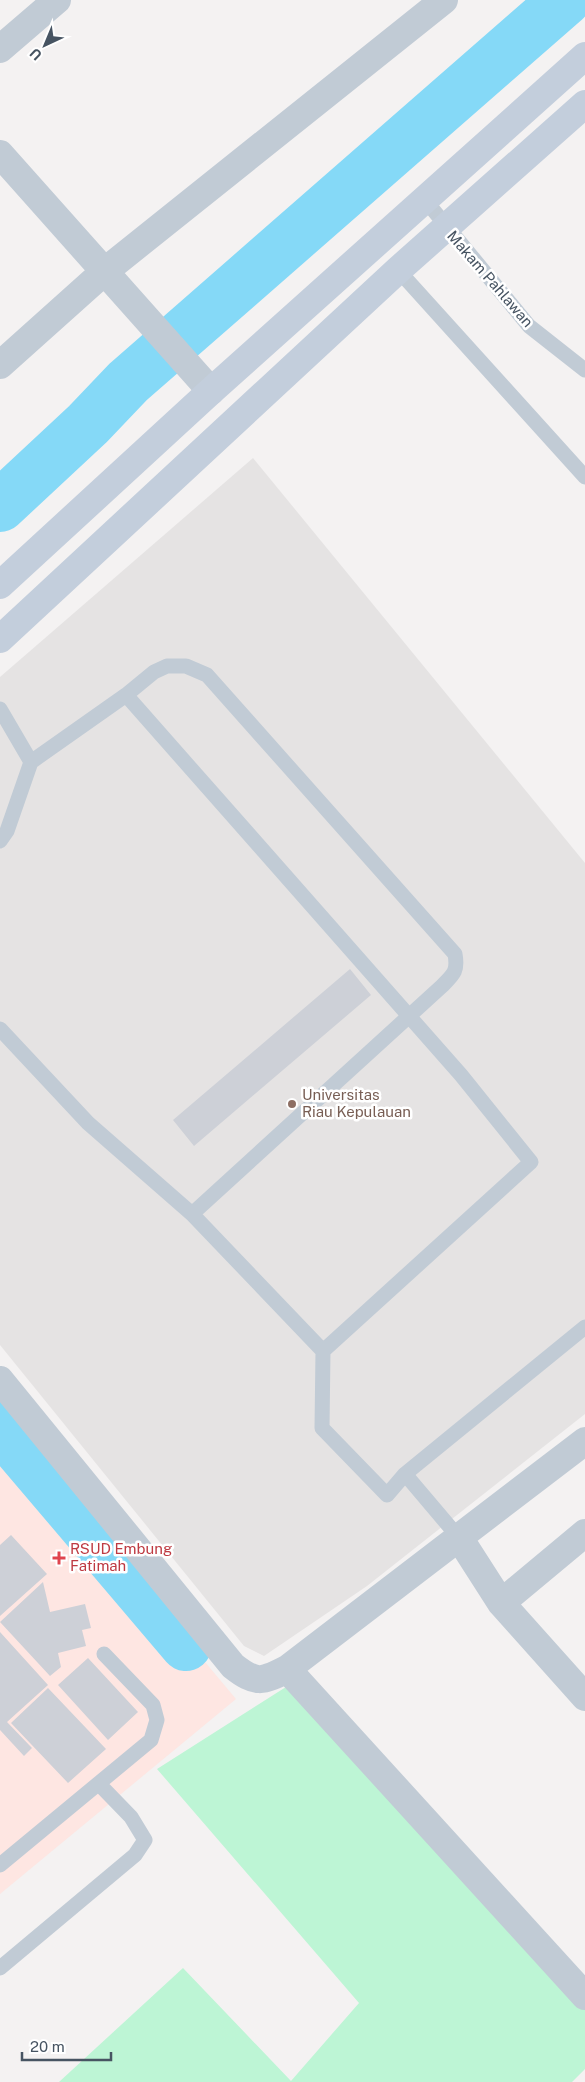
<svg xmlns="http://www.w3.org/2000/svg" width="585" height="2082" viewBox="0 0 585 2082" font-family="'Public Sans',sans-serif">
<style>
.education{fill:#e5e3e3}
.medical{fill:#fee6e2}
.green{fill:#bdf5d5}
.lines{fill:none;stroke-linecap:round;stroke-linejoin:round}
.river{stroke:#85d9f7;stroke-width:52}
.building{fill:#cdd0d7}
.service{stroke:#c1cbd5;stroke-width:15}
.minor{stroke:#c1cbd5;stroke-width:28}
.secondary{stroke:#c3cedc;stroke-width:28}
.education-dot{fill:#8d6e63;stroke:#fff;stroke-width:2}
.health-dot{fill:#e0444e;stroke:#fff;stroke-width:2}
.labels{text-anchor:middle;stroke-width:5;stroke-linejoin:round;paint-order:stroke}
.street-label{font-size:15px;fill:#475462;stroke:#fff}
.education-label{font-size:15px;fill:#785e54;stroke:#fff;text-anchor:start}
.health-label{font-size:15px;fill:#be3a42;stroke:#fff;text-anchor:start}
</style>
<rect width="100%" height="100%" fill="#f4f2f2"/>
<path class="education" d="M253 458 585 863V1414L367 1586 264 1656 244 1646 0 1345V677Z"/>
<path class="medical" d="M0 1417 236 1699 0 1894Z"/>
<path class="green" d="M297 1680 585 1983V2069L572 2082H59L183 1968 291 2081 359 2003 157 1769Z"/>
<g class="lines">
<path class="river" d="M0 506 88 424 128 382 565 0
M0 1426 186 1645"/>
</g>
<path class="building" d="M350 969 371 995 194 1146 173 1120Z
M11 1535 47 1574 0 1616V1545Z
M43 1582 50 1612 85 1604 91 1628 82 1630 86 1646 58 1653 61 1667 50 1676 0 1622Z
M0 1632 48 1685 7 1722 32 1748 24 1756 0 1730Z
M88 1658 138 1712 108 1740 58 1685Z
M48 1688 106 1749 68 1783 11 1723Z"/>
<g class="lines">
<path class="service" d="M425 200 529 326 585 370
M398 270 585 477
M126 695 461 1075 531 1162 323 1351 322 1428 387 1495 405 1474
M0 709 31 762
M0 841 7 831 31 762 126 695 154 672 167 666H186L207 675 455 954C458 971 454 974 442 986L192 1214
M0 1029 88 1123 192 1214 323 1351
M460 1539 405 1474 585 1327
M0 1865 151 1740 157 1720 153 1705 104 1654
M0 1968 135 1855 145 1840 131 1817 99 1784"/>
<path class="minor" d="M0 49 57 0
M0 154 211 391
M0 365 105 271 444 0
M0 1380 233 1666C256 1684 262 1682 287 1669L585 1441
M460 1539 501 1603 585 1697
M501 1603 585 1533
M287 1669 585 1996"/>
<path class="secondary" d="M0 585 211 391 585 56
M0 639 398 270 585 104"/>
</g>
<circle class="education-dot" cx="292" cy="1104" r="5"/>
<path class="health-dot" d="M56.5 1550.5h5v5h5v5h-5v5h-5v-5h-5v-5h5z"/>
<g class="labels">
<g class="street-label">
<text transform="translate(490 279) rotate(49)" y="5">Makam Pahlawan</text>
</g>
<g class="education-label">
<text x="302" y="1100">Universitas<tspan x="302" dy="17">Riau Kepulauan</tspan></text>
</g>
<g class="health-label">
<text x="70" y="1554">RSUD Embung<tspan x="70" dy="17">Fatimah</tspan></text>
</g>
</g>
<g transform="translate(45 45) rotate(224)" stroke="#ffffff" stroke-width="4" paint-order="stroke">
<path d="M0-4L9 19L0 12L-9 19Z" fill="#475462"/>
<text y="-8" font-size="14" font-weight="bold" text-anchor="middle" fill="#475462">U</text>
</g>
<path d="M22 2052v8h89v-8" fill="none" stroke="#475462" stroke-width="2.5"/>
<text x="30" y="2052" font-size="15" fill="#475462" stroke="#ffffff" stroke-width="4" paint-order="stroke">20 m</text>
</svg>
